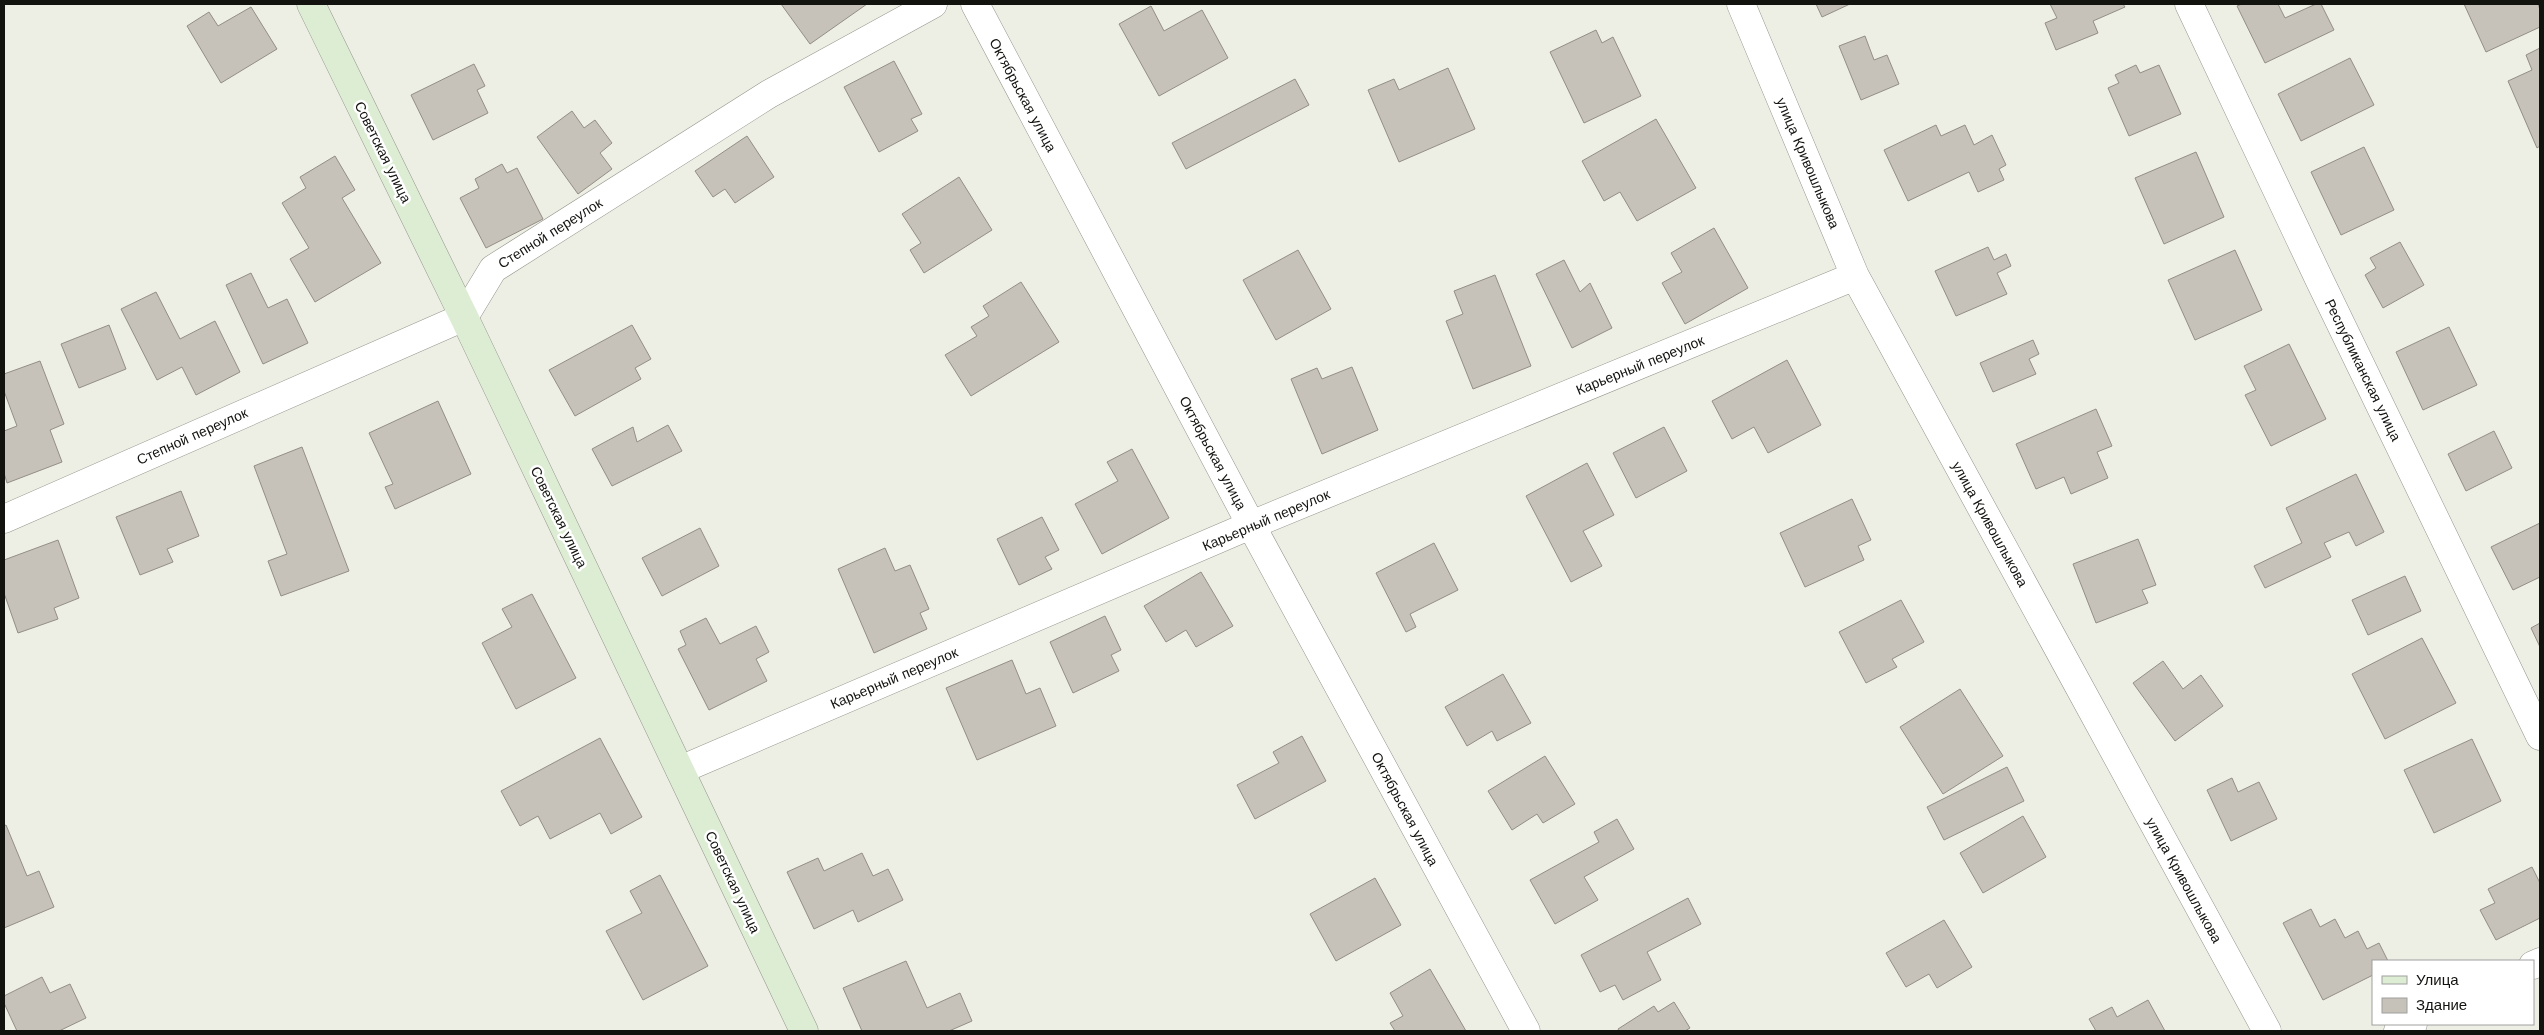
<svg xmlns="http://www.w3.org/2000/svg" width="2544" height="1035" viewBox="0 0 2544 1035" font-family="'Work Sans',sans-serif">
<style>
.building{fill:#c6c1b9;stroke:#938e86}
.lines{fill:none;stroke-linecap:round;stroke-linejoin:round}
.minor-casing{stroke:#95958c;stroke-width:29}
.secondary-casing{stroke:#95958c;stroke-width:29}
.minor{stroke:#fff;stroke-width:28}
.secondary{stroke:#dcedd4;stroke-width:28}
.labels{text-anchor:middle;stroke-width:5;stroke-linejoin:round;paint-order:stroke}
.street-label{font-size:14px;fill:#12120f;stroke:#fff}
</style>
<rect width="100%" height="100%" fill="#edeee4"/>
<path class="building" d="M781 4H867L810 44Z
M1816 4H1850L1822 17Z
M2050 4H2123L2125 7 2093 21 2098 33 2056 50 2045 23 2057 18Z
M2242 4H2278L2285 18 2316 4H2321L2334 30 2265 63 2237 6Z
M2464 4H2538L2540 10V27L2486 52Z
M1151 6 1164 31 1202 10 1228 58 1159 96 1119 24Z
M251 7 277 49 221 83 187 26 209 12 218 26Z
M1596 30 1602 43 1613 37 1641 96 1584 123 1550 52Z
M1865 36 1874 60 1887 55 1899 84 1861 100 1839 46Z
M2540 48V146L2537 148 2508 81 2532 70 2526 55Z
M2350 58 2374 105 2301 141 2278 94Z
M894 61 922 114 911 119 918 131 879 152 844 87Z
M474 64 485 86 477 90 488 113 433 140 411 95Z
M2136 65 2140 73 2159 65 2181 114 2129 136 2108 88 2119 83 2115 75Z
M1448 68 1475 129 1399 162 1368 90 1394 79 1399 90Z
M1295 79 1309 105 1186 169 1172 143Z
M572 111 584 128 595 120 612 143 600 153 612 169 578 194 537 137Z
M1656 119 1696 188 1637 221 1620 192 1604 201 1582 161Z
M1936 125 1941 136 1965 125 1974 145 1992 135 2006 165 1999 169 2004 180 1978 192 1969 172 1908 201 1884 150Z
M747 136 774 177 735 203 725 189 713 197 695 171Z
M2364 147 2394 210 2341 235 2311 172Z
M2196 152 2224 217 2164 244 2135 178Z
M335 156 355 190 342 198 381 263 315 302 290 259 309 248 282 203 306 188 300 177Z
M502 164 507 173 517 168 543 219 486 248 460 198 479 188 475 179Z
M959 177 992 230 924 273 910 250 921 243 902 214Z
M1714 228 1748 288 1685 324 1662 283 1682 272 1671 253Z
M2400 242 2424 285 2383 308 2365 275 2376 268 2370 258Z
M1988 247 1994 260 2006 254 2011 266 1997 273 2007 294 1956 316 1935 271Z
M1298 250 1331 309 1276 340 1243 280Z
M2235 250 2262 310 2195 340 2168 280Z
M1564 260 1580 292 1590 283 1612 328 1572 348 1536 274Z
M251 273 268 308 287 299 308 343 263 364 226 285Z
M1495 275 1531 366 1473 389 1446 321 1463 314 1454 291Z
M1021 282 1059 342 971 396 945 355 977 336 971 327 989 316 983 306Z
M156 292 180 339 215 321 240 372 196 395 182 367 157 380 121 309Z
M109 325 126 369 79 388 61 344Z
M632 325 651 359 635 368 641 379 575 416 549 370Z
M2449 327 2477 385 2423 410 2396 352Z
M2033 340 2039 354 2029 359 2036 374 1993 392 1980 363Z
M2289 344 2326 419 2271 446 2245 395 2256 390 2244 366Z
M1787 360 1821 425 1768 453 1754 427 1732 439 1712 401Z
M40 361 64 424 50 430 62 462 7 483 4 473V431L17 426 4 391V374Z
M1352 367 1378 430 1322 454 1291 379 1317 368 1322 379Z
M438 401 471 474 395 509 385 487 393 484 369 433Z
M2096 409 2112 446 2097 452 2108 478 2071 494 2064 477 2036 489 2016 444Z
M668 425 682 451 612 486 592 449 633 427 637 442Z
M1664 427 1687 471 1636 498 1613 453Z
M2494 431 2512 468 2466 491 2448 454Z
M302 447 349 571 281 596 268 561 287 554 254 466Z
M1132 449 1169 518 1102 554 1075 504 1118 481 1107 462Z
M1587 463 1614 515 1583 531 1602 566 1571 582 1526 496Z
M2356 474 2384 532 2356 546 2349 532 2324 543 2331 557 2265 588 2254 566 2302 543 2286 508Z
M181 491 199 536 167 549 173 562 140 575 116 517Z
M1852 499 1871 540 1858 546 1864 560 1805 587 1780 533Z
M1042 517 1059 550 1045 557 1052 569 1019 585 997 539Z
M2540 523V577L2513 590 2491 547Z
M700 528 719 566 662 596 642 558Z
M2138 539 2156 585 2142 590 2148 603 2096 623 2073 564Z
M58 540 79 598 54 608 58 619 18 633 4 593V560Z
M1434 543 1458 590 1410 614 1416 627 1406 632 1376 573Z
M885 548 895 571 910 565 929 609 920 613 927 629 874 653 838 569Z
M1201 572 1233 626 1196 647 1186 630 1166 642 1144 606Z
M2405 576 2421 611 2368 635 2352 600Z
M532 594 576 678 516 709 482 643 512 627 502 609Z
M1901 600 1924 642 1892 659 1897 667 1866 683 1839 632Z
M1105 616 1121 650 1111 655 1119 671 1073 693 1050 642Z
M706 618 720 644 756 626 769 652 756 659 767 681 709 710 678 649 686 645 680 631Z
M2540 623V647L2531 628Z
M2422 638 2456 703 2385 739 2352 674Z
M1012 660 1026 694 1040 688 1056 726 977 760 946 688Z
M2163 661 2183 689 2201 675 2223 706 2175 741 2133 683Z
M1503 674 1531 723 1497 741 1492 731 1467 746 1445 707Z
M1960 689 2003 756 1943 794 1900 727Z
M1302 736 1326 781 1255 819 1237 785 1279 763 1273 752Z
M600 738 642 817 611 834 600 813 550 839 538 816 520 826 501 791Z
M2472 739 2501 801 2434 833 2404 770Z
M1545 756 1575 804 1543 823 1537 814 1512 830 1488 791Z
M2007 767 2024 801 1944 840 1927 807Z
M2232 778 2238 792 2259 782 2277 819 2231 841 2207 790Z
M2023 816 2046 857 1983 893 1960 853Z
M1617 819 1634 849 1584 877 1598 900 1555 924 1530 880 1599 842 1594 832Z
M6 825 27 876 39 871 54 907 4 928V826Z
M862 853 873 876 888 869 903 900 858 922 853 910 814 929 787 872 818 858 824 871Z
M2532 867 2540 883V918L2496 940 2480 910 2495 903 2488 889Z
M660 875 708 966 643 1000 606 931 642 913 630 891Z
M1375 878 1401 925 1336 961 1310 914Z
M1688 898 1701 924 1647 952 1661 980 1623 1000 1615 985 1600 992 1581 955Z
M2311 909 2320 927 2335 919 2345 938 2358 931 2367 949 2379 943 2388 961H2373V975L2323 1000 2283 923Z
M1944 920 1972 967 1937 988 1929 974 1906 987 1886 953Z
M906 961 927 1008 960 993 972 1021 949 1031H862L843 988Z
M1430 969 1466 1031H1395L1390 1023 1403 1016 1390 993Z
M42 977 50 993 70 984 86 1018 59 1031H17L4 1003V996Z
M2148 1000 2165 1031H2096L2089 1019 2112 1007 2117 1017Z
M1674 1002 1690 1028 1685 1031H1619L1618 1029 1654 1006 1658 1012Z"/>
<g class="lines">
<defs>
<path id="minor" d="M975 4 1251 525 1526 1031
M1741 4 1855 276 2267 1031
M2189 4 2319 279 2540 736
M4 519 464 317 493 269 769 94 933 4
M680 770 1251 525 1855 276
M2533 965 2540 962
M2398 1031 2413 1024"/>
<path id="secondary" d="M311 4 464 317 804 1031"/>
</defs>
<use href="#minor" class="minor-casing"/>
<use href="#secondary" class="secondary-casing"/>
<use href="#minor" class="minor"/>
<use href="#secondary" class="secondary"/>
</g>
<g class="labels">
<g class="street-label">
<text transform="translate(1023 95) rotate(62)" y="5">Октябрьская улица</text>
<text transform="translate(383 152) rotate(64)" y="5">Советская улица</text>
<text transform="translate(1808 163) rotate(67)" y="5">улица Кривошлыкова</text>
<text transform="translate(550 233) rotate(-32)" y="5">Степной переулок</text>
<text transform="translate(1640 365) rotate(-22)" y="5">Карьерный переулок</text>
<text transform="translate(2363 370) rotate(64)" y="5">Республиканская улица</text>
<text transform="translate(192 436) rotate(-24)" y="5">Степной переулок</text>
<text transform="translate(1213 453) rotate(62)" y="5">Октябрьская улица</text>
<text transform="translate(559 517) rotate(64)" y="5">Советская улица</text>
<text transform="translate(1266 520) rotate(-23)" y="5">Карьерный переулок</text>
<text transform="translate(1990 524) rotate(61)" y="5">улица Кривошлыкова</text>
<text transform="translate(894 678) rotate(-23)" y="5">Карьерный переулок</text>
<text transform="translate(1405 809) rotate(62)" y="5">Октябрьская улица</text>
<text transform="translate(2184 880) rotate(61)" y="5">улица Кривошлыкова</text>
<text transform="translate(733 882) rotate(65)" y="5">Советская улица</text>
</g>
</g>
<rect width="2544" height="1035" fill="none" stroke="#12120f" stroke-width="10"/>
<rect x="2372" y="960" width="162" height="65" fill="#ffffff" stroke="#a0a09f"/>
<rect x="2382" y="976" width="25" height="8" fill="#dcedd4" stroke="#a0a09f"/>
<text x="2416" y="985" font-size="15" fill="#12120f">Улица</text>
<rect x="2382" y="998" width="25" height="15" fill="#c6c1b9" stroke="#a0a09f"/>
<text x="2416" y="1010" font-size="15" fill="#12120f">Здание</text>
</svg>
